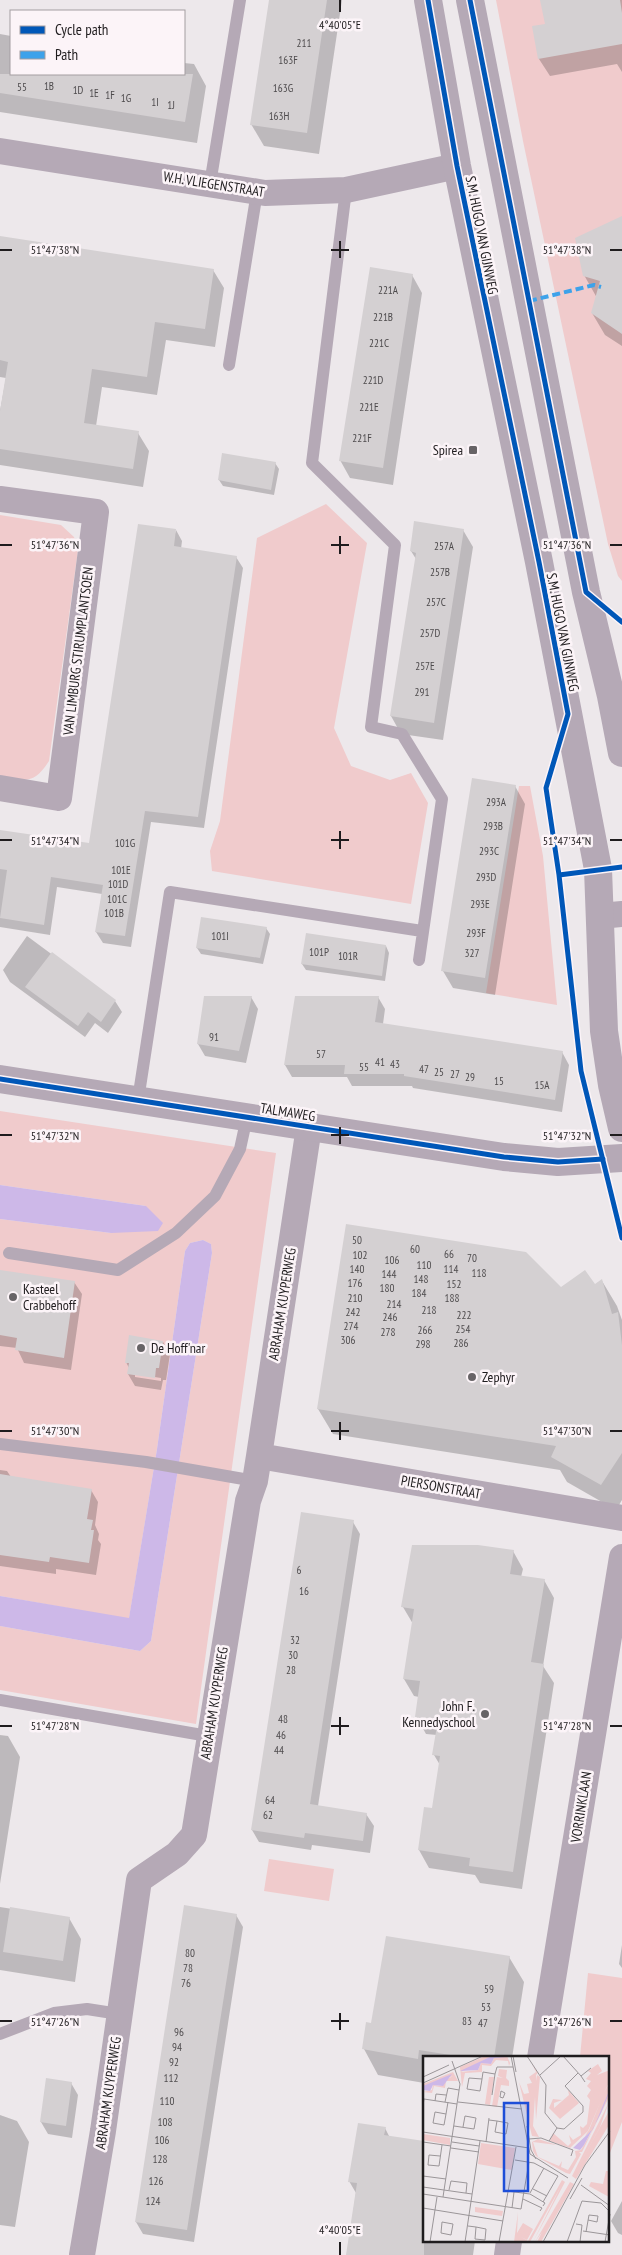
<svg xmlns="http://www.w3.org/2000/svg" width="622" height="2255" viewBox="0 0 622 2255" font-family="'PT Sans Narrow',sans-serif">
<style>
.green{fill:#f0cbcc}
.water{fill:#cdb8e8}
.shadow{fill:#0003;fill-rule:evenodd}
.building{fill:#d4d0d2}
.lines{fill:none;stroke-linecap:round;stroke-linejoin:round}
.service{stroke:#b5a9b6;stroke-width:12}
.minor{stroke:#b5a9b6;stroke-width:26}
.tertiary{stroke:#b5a9b6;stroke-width:28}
.quiet{stroke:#3da2ea;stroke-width:4;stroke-dasharray:8 4;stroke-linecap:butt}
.cycleway-casing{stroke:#fcf4f8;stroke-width:8}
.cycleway{stroke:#0057b8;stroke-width:5}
.ticks{fill:none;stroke:#1f1c1e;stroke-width:2}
.poi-dot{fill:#676366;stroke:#fcf4f8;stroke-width:2}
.labels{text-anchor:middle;stroke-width:5;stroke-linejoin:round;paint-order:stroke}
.number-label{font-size:11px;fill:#4e4b4d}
.street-label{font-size:14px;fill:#1f1c1e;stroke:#fcf4f8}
.poi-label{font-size:14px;fill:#1f1c1e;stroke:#fcf4f8;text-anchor:start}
.inset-road{fill:none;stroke:#9b9699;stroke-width:1}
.view{fill:#1d4ed8;fill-opacity:0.15;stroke:#1d4ed8;stroke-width:2.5}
.inset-edge{fill:none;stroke:#1f1c1e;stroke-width:2.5}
.ticks-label{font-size:12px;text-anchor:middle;fill:#1f1c1e;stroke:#fcf4f8;stroke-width:5;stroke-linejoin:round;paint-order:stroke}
</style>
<rect width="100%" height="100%" fill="#ede8eb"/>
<path class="green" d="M496 0H622V581L618 576 608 544 523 141Z
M326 504 367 543 334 728 351 766 390 780 411 773 428 803 411 904 212 871 210 851 220 821 257 538Z
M0 515 61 525 74 537 78 550 49 761C33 786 25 780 0 776Z
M519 786H530L543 856 557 1005 486 993Z
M0 1111 276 1153 196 1724 0 1690V1626L140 1651 151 1641 212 1253 211 1244 203 1240 190 1243 185 1251 157 1449 129 1619 0 1596V1219L111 1233 146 1206 0 1185Z
M269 1859 334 1869 329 1901 264 1891Z
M588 1973 622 1978V2122L608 2158V2058L580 2057Z"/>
<path class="water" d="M0 1185 146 1206 163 1223 158 1231 111 1233 0 1219Z
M203 1240 211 1244 212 1253 151 1641 140 1651 0 1626V1596L129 1618 157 1449 185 1251 190 1243Z"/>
<path class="shadow" d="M270 0H342L319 154 264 146 251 124Z
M541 0H622V72L617 64 550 76 539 59 533 27 546 25Z
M0 34 11 36V74H184V63L194 64 206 86 197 143 0 112Z
M622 223V346L605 335 592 313 597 298 584 275Z
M0 237 213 270 224 288 215 347 166 340 157 395 102 387 96 426 138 433 149 451 143 487 0 465V411L6 378 0 377Z
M412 275 422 293 393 485 350 478 340 460Z
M275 463 279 469 274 495 223 486 219 480Z
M176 530 182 541 181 549 236 557 243 568 204 828 151 822 131 947 103 943 96 932 102 894 57 887 50 935 0 927V831L90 845Z
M463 530 473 547 443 740 401 734 391 716 416 559 411 551Z
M515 786 525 804 495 995 453 988 443 971Z
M266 928 270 934 263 964 201 954 197 948Z
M27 936 115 1001 122 1012 108 1033 95 1023 85 1037 10 982 3 970Z
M386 946 389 953 385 981 306 970 302 964Z
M251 997 258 1009 246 1063 205 1056 198 1044Z
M378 997 385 1009 383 1024 562 1052 569 1065 562 1112 413 1088 412 1086H352L347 1077H292L285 1065Z
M0 1273 74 1282 82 1294 71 1370 24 1363 17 1348 0 1346Z
M602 1281 617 1306 622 1320V1500L616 1510 567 1482 560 1470 333 1434 318 1409 561 1289 594 1286Z
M163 1342 170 1354 166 1380H163L161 1390 135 1386 128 1374 129 1368 126 1362ZM135 1374 161 1378V1381L135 1377Z
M0 1470 7 1471 11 1477 91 1490 98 1502 95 1525 99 1534 98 1540 101 1544 96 1575 56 1569V1574L0 1566Z
M353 1522 360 1534 318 1806 366 1814 374 1826 370 1853 312 1845 311 1850 259 1842 252 1830Z
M513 1551 523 1569 521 1577 544 1580 554 1598 543 1666 554 1683 522 1889 480 1883 475 1875 429 1868 419 1850 425 1809 433 1810 440 1765 434 1755 437 1735 426 1734 416 1716 419 1697 414 1696 404 1679 413 1624 403 1607Z
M0 1735 8 1736 20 1757 0 1884Z
M0 1907 69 1918 81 1939 75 1982 0 1970Z
M236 1915 243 1927 194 2242 143 2234 136 2222Z
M622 1945V1968L619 1964Z
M509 1957 524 1982 512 2058H424V2083L378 2075 364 2049 372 2024Z
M71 2083 78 2095 72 2138 48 2134 41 2122Z
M0 2115 17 2121 29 2142 15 2227 0 2225Z
M385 2128 390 2138 424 2143V2241H475L473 2255H347L356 2193 349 2181Z
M622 2201V2235L618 2233 611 2221Z"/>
<path class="building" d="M269 0H327L307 133 250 125Z
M540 0H620L622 13V44L538 59 532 26 545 24Z
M0 74H193L185 122 0 93Z
M622 216V334L591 313 600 281 583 276 575 238Z
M0 236 214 269 205 329 155 322 147 377 92 369 84 423 139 431 133 469 0 449V411L8 362 0 360Z
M370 267 413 274 383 468 339 461Z
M222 453 276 462 271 490 218 480Z
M414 521 464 529 434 723 390 716 416 553 410 551Z
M138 524 176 529 174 546 237 556 198 817 145 811 125 936 95 932 103 885 51 877 44 925 0 918 7 870 0 869V830L89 843Z
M472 778 516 785 485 978 441 971Z
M201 917 267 927 260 958 196 948Z
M306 933 386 945 382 976 301 964Z
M52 952 116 1000 101 1022 88 1012 78 1026 25 987Z
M204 996H252L239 1051 197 1044Z
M295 996H379L375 1022 563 1051 555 1100 404 1076V1074H344L345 1065H284Z
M346 1224 526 1252 561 1287 585 1270 595 1284 602 1279 612 1314 618 1312 622 1345V1453L601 1485 551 1457 556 1446 317 1409Z
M0 1270 75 1281 64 1358 15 1350 17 1338 0 1335Z
M129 1335 163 1341 159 1368H156L155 1378 127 1374 129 1363H125Z
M0 1474 92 1489 87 1519 93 1520 91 1530H94L89 1563 50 1557 49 1562 0 1555Z
M301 1512 354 1520 310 1804 367 1813 363 1841 305 1833 304 1838 251 1830Z
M412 1545H478L514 1550 510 1574 545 1579 531 1662 544 1664 513 1872 469 1866 470 1858 418 1850 424 1807 432 1808 440 1756 432 1755 438 1720 415 1717 420 1681 403 1679 414 1609 401 1607Z
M184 1905 237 1914 187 2230 135 2222Z
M10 1907 70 1917 63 1961 3 1952Z
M386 1936 510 1956 494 2058H469L419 2050 418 2059 362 2049 366 2022 371 2023Z
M46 2078 72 2082 66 2126 40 2122Z
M358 2123 386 2127 384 2135 424 2141V2255H346L357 2183 348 2182Z"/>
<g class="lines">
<path class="service" d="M210 184 240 0
M346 190 312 463 395 545 371 727 402 734 442 799 419 960
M229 365 257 192
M138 1100 170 892 422 931
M9 1253 118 1270 176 1233 215 1196 240 1149 247 1117
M0 1444 146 1462 255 1481
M0 1700 208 1736
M0 2034 54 2013 87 2009 119 2014"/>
<path class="minor" d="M0 151 265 193 346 190 457 166
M0 499 96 512 59 798 0 788
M600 916 622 914
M259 1456 622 1518
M540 2058 622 1557
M82 2255 103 2131 139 1880 177 1854 194 1835 248 1501 255 1481 259 1456 309 1127
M507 2255 509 2241"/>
<path class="tertiary" d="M428 0 457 166 539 562 598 869 604 1031 612 1085 622 1128
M470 0 586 592 611 696 622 753
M0 1079 504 1157 558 1162 622 1158"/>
<path class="quiet" d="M529 301 594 285 601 287"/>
<defs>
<path id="cycleway" d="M428 0 457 166 539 562 568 714 546 788 559 875 581 1071 622 1238
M470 0 586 592 622 622
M559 875 622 867
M0 1079 504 1157 558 1162 603 1159"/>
</defs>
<use href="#cycleway" class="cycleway-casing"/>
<use href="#cycleway" class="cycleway"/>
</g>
<path class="ticks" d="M340 0V12M340 241V258M0 250H12M331 250H349M610 250H622M340 536V554M0 545H12M331 545H349M610 545H622M340 831V849M0 840H12M331 840H349M610 840H622M340 1127V1144M0 1135H12M331 1135H349M610 1135H622M340 1422V1440M0 1431H12M331 1431H349M610 1431H622M340 1717V1735M0 1726H12M331 1726H349M610 1726H622M340 2013V2030M0 2021H12M331 2021H349M610 2021H622M340 2242V2255"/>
<g class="poi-dot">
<rect x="468" y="445" width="10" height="10" rx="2.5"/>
<circle cx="13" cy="1297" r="5"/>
<circle cx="141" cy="1348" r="5"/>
<circle cx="472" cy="1377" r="5"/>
<circle cx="485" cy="1714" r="5"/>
</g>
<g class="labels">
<g class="number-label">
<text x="304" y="47">211</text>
<text x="288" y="64">163F</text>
<text x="49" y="90">1B</text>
<text x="22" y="91">55</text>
<text x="283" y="92">163G</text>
<text x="78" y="94">1D</text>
<text x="94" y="97">1E</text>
<text x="110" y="99">1F</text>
<text x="126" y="102">1G</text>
<text x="155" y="106">1I</text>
<text x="171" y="109">1J</text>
<text x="279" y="120">163H</text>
<text x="388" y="294">221A</text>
<text x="383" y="321">221B</text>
<text x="379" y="347">221C</text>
<text x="373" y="384">221D</text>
<text x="369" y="411">221E</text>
<text x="362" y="442">221F</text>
<text x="444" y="550">257A</text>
<text x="440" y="576">257B</text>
<text x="436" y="606">257C</text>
<text x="430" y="637">257D</text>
<text x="425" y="670">257E</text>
<text x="422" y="696">291</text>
<text x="496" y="806">293A</text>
<text x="493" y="830">293B</text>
<text x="125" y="847">101G</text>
<text x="489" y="855">293C</text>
<text x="121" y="874">101E</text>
<text x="486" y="881">293D</text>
<text x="118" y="888">101D</text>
<text x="117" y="903">101C</text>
<text x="480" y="908">293E</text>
<text x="114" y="917">101B</text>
<text x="476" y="937">293F</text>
<text x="220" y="940">101I</text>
<text x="319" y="956">101P</text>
<text x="472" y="957">327</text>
<text x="348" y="960">101R</text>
<text x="214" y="1041">91</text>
<text x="321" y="1058">57</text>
<text x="380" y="1066">41</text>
<text x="395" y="1068">43</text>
<text x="364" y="1071">55</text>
<text x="424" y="1073">47</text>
<text x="439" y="1076">25</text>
<text x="455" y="1078">27</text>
<text x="470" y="1081">29</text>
<text x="499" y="1085">15</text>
<text x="542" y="1089">15A</text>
<text x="357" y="1244">50</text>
<text x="415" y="1253">60</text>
<text x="449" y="1258">66</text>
<text x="360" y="1259">102</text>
<text x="472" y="1262">70</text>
<text x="392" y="1264">106</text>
<text x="424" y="1269">110</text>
<text x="357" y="1273">140</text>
<text x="451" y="1273">114</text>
<text x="479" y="1277">118</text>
<text x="389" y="1278">144</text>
<text x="421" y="1283">148</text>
<text x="355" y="1287">176</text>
<text x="454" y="1288">152</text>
<text x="387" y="1292">180</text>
<text x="419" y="1297">184</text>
<text x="355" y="1302">210</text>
<text x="452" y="1302">188</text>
<text x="394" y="1308">214</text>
<text x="429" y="1314">218</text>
<text x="353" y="1316">242</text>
<text x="464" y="1319">222</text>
<text x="390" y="1321">246</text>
<text x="351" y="1330">274</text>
<text x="463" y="1333">254</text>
<text x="425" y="1334">266</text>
<text x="388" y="1336">278</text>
<text x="348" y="1344">306</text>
<text x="461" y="1347">286</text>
<text x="423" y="1348">298</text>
<text x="299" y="1574">6</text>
<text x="304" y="1595">16</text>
<text x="295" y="1644">32</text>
<text x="293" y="1659">30</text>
<text x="291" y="1674">28</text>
<text x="283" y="1723">48</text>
<text x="281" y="1739">46</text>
<text x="279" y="1754">44</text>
<text x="270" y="1804">64</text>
<text x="268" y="1819">62</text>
<text x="190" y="1957">80</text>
<text x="188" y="1972">78</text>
<text x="186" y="1987">76</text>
<text x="489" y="1993">59</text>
<text x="486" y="2011">53</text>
<text x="467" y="2025">83</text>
<text x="483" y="2027">47</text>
<text x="179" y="2036">96</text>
<text x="177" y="2051">94</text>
<text x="174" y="2066">92</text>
<text x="171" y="2082">112</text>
<text x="167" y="2105">110</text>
<text x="165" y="2126">108</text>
<text x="162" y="2144">106</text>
<text x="160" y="2163">128</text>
<text x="156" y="2185">126</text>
<text x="153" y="2205">124</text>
</g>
<g class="street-label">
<text transform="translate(214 184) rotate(9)" y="5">W.H. VLIEGENSTRAAT</text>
<text transform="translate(482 235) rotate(79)" y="5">S.M. HUGO VAN GIJNWEG</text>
<text transform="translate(563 632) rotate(79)" y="5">S.M. HUGO VAN GIJNWEG</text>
<text transform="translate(78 651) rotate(-83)" y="5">VAN LIMBURG STIRUMPLANTSOEN</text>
<text transform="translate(288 1112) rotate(9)" y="5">TALMAWEG</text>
<text transform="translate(282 1304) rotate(-81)" y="5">ABRAHAM KUYPERWEG</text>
<text transform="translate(441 1487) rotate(10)" y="5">PIERSONSTRAAT</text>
<text transform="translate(214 1703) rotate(-81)" y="5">ABRAHAM KUYPERWEG</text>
<text transform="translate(581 1807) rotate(-81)" y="5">VORRINKLAAN</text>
<text transform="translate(108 2093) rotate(-82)" y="5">ABRAHAM KUYPERWEG</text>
</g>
<g class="poi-label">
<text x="463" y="455" text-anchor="end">Spirea</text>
<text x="23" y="1294">Kasteel<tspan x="23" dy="16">Crabbehoff</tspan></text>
<text x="151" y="1353">De Hoff'nar</text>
<text x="482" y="1382">Zephyr</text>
<text x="475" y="1711" text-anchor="end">John F.<tspan x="475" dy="16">Kennedyschool</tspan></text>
</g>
</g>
<g transform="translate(423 2056)">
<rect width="186" height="186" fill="#ede8eb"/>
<path d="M62 0H69L38 16 55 14 58 7 68 8 71 2 83 0H84L87 7 86 10 85 5 73 4 68 10 59 9V16L42 17 39 31 37 11ZM109 8 115 17 113 19V25L114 19 117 21 113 64 112 41 110 70 116 81 109 80 96 26 101 38 106 37 104 28 109 27 106 21 113 16ZM175 8 179 15 174 19 187 14 186 27 181 36 186 28V41L159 96H156L158 98 147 118 143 117 116 102 113 100 110 95 109 86 115 83 134 89 110 86 115 101 136 110 139 105 138 111 145 114 153 101 152 95 158 94 169 75 162 80 166 74 177 47 165 75 147 92 127 85 130 77 145 90 148 87 146 79 150 84 158 79 157 70 160 72 164 68 167 44 164 40 168 34 164 30 168 25 163 23 168 17 165 15ZM76 13 84 14 83 22 86 25V30L78 29 74 51 69 50 74 21 80 22 75 20ZM30 16 35 25H23L22 32 11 30 9 37 0 36 9 34 10 29 19 30 22 24 30 20 0 30V28ZM66 21H71L67 49 62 48ZM145 34 156 47 137 63 126 52 130 43 139 44 131 47V52L146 39ZM186 46 177 71 150 120 186 55V69L153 123 149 120ZM0 78 27 82V89L0 84ZM58 87 92 92 89 114 55 108ZM183 115H186V141L166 130 168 126 180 128ZM139 124 142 126 110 186 138 130 107 186H91L95 156 94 177 100 167 110 173 104 184 98 181 105 185ZM147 126 151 128 118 186H114L119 176 112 186ZM52 151 80 155 79 160 52 156Z" fill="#f0cbcc"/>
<path d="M69 0 83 1 71 2 68 8 58 7 55 14 37 15ZM29 18 20 30 10 29 7 35 0 34V30ZM186 35V37L178 57 161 89 157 94 150 92 170 73Z" fill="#cdb8e8"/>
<path class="inset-road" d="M88 0 107 98 145 122M90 0 93 16M104 0 123 29 122 57 134 72 126 85M140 0 158 20M117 19 138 0M0 21 26 9M59 23 46 22 44 33 57 35 59 23 60 16 72 18 74 11H90M162 26 158 20 168 12M0 27 60 0M78 35 82 37 80 42 77 41ZM69 39 72 18M12 45 13 38 23 39M22 46 25 32 36 34M35 46 99 53M0 49 1 43 34 48M23 58 12 56 10 67 21 69 23 58 25 46M66 64 74 65 85 67 83 78 72 76 74 65M31 70 51 73 53 62 42 60 40 71M104 70 108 94 113 103M134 72 141 73 160 56V50L142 30 155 17M0 76 106 92M106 83 118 82 150 94 148 100M0 86 28 90M29 86 56 90M63 86 66 62M28 92 56 96M17 100 6 99 5 109 16 110 19 89M92 104 111 107 135 120 120 146M0 120 23 123M158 129 187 150M0 131 49 138M110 133 124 140M26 134 28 125 44 127 43 137M84 135 107 138 122 147 120 150M107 137 121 112M0 138 98 153 106 106M20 141 37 28 29 5M100 143 119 152 117 155M147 143 159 122M0 152 80 165M89 152 91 136M19 166 30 168 28 179 18 177ZM153 168 159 169 157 186M45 170 53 171 63 173 62 184 52 183 53 171M160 175 187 179M163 176 166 159 175 160 174 166 165 164M7 186 14 141M42 186 57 85M76 186 93 91M120 186 162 109 187 75M144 186 159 145 178 147 187 156M182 186 187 158"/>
<path class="view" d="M81 47H105V135H81Z"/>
<rect width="186" height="186" class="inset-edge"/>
</g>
<g class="ticks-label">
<text x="340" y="29">4°40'05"E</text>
<text x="55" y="254">51°47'38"N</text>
<text x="567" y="254">51°47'38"N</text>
<text x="55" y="549">51°47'36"N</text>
<text x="567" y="549">51°47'36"N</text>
<text x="55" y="845">51°47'34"N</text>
<text x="567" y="845">51°47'34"N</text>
<text x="55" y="1140">51°47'32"N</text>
<text x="567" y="1140">51°47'32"N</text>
<text x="55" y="1435">51°47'30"N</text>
<text x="567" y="1435">51°47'30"N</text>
<text x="55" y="1730">51°47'28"N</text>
<text x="567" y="1730">51°47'28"N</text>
<text x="55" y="2026">51°47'26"N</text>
<text x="567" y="2026">51°47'26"N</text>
<text x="340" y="2234">4°40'05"E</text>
</g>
<rect x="10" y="10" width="175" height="65" fill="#fcf4f8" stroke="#a49ea1"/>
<rect x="20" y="26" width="25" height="8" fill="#0057b8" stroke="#a49ea1"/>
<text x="55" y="35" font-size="15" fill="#1f1c1e">Cycle path</text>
<rect x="20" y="51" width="25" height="8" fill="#3da2ea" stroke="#a49ea1"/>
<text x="55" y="60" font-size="15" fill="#1f1c1e">Path</text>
</svg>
